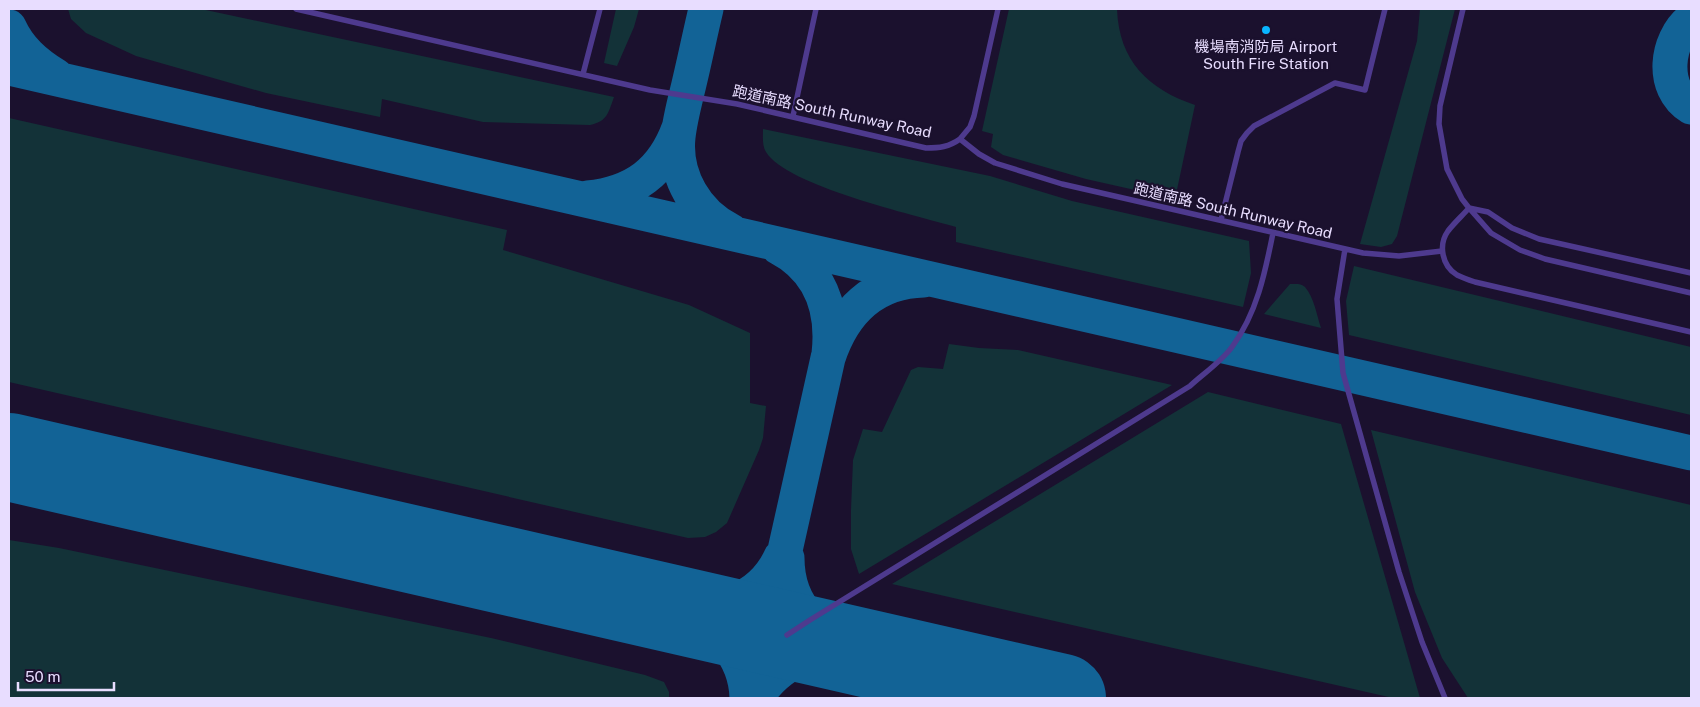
<svg xmlns="http://www.w3.org/2000/svg" width="1700" height="707" viewBox="0 0 1700 707" font-family="'Public Sans','Noto Sans TC',sans-serif">
<style>
.green{fill:#133238}
.lines{fill:none;stroke-linecap:round;stroke-linejoin:round}
.taxiway{stroke:#126396;stroke-width:35}
.runway{stroke:#126396;stroke-width:88}
.lane{stroke:#4e3a8e;stroke-width:5.5}
.poi-dot{fill:#09b5ff;stroke:#1b112e;stroke-width:2}
.labels{text-anchor:middle;stroke-width:4.5;stroke-linejoin:round;paint-order:stroke}
.poi-label{font-size:15px;fill:#e8ddff;stroke:#1b112e}
.street-label{font-size:15px;fill:#e8ddff;stroke:#1b112e}
</style>
<rect width="100%" height="100%" fill="#1b112e"/>
<path class="green" d="M68 9H201L614 97C608 113 608 121 590 125L483 122 382 99 380 117 266 93 136 56 86 33 71 19Z
M616 9H639L634 27 617 66 604 63Z
M1009 9H1117C1119 61 1148 89 1195 105L1175 199 1086 179 1003 155 991 147 993 134 982 131Z
M1420 9H1455L1397 236 1392 244 1381 247 1360 244 1417 41Z
M9 118 507 230 503 250 689 305 750 333V403L766 406 763 438 759 450 727 523 716 532 705 537 688 538 9 382Z
M763 129 990 176 1072 201 1249 241 1251 273 1243 307 956 242V227C915 215 787 186 766 152 762 146 763 136 763 129Z
M1354 266 1691 347V415L1349 335 1346 301Z
M1290 284C1295 284 1301 283 1305 287 1314 297 1317 316 1321 328L1264 314Z
M949 344 979 348 1018 350 1172 385 859 574 851 549V510L853 460 863 429 882 432 911 370 918 367 943 369Z
M1208 392 1341 424 1420 698H1393L892 584Z
M1371 430 1691 505V698H1468L1442 658 1415 592Z
M9 540 59 548 491 638 645 675 664 682 669 692V698H9Z"/>
<g class="lines">
<path class="taxiway" d="M706 9C700 34 695 59 689 84 685 101 680 119 678 137 674 176 696 214 731 231
M1691 20C1666 40 1660 88 1691 107
M9 27C19 49 35 63 56 76
M9 68 1691 453
M588 198C634 193 663 172 679 128
M778 247C820 269 834 309 829 354
M9 476 130 485
M787 558C787 612 822 634 866 653
M669 609C716 610 759 604 781 557
M675 610C715 621 746 656 747 698
M752 698 828 358C843 312 873 281 924 280
M756 698C778 663 818 644 860 652"/>
<path class="runway" d="M9 457 1062 698"/>
<path class="lane" d="M296 9 650 90 737 104 926 148C939 148 949 147 960 139L979 154 995 163 1062 184 1363 253 1399 256 1442 251
M1463 9 1440 106 1439 124 1447 169 1462 199 1469 208 1491 233 1520 250 1545 259 1691 293
M583 74 600 9
M793 116 816 9
M960 139 970 127 974 116 998 9
M1469 208C1462 216 1454 223 1448 231 1438 245 1442 266 1457 275 1463 278 1469 280 1475 282L1691 332
M1469 208 1488 212 1512 228 1539 239 1691 273
M1221 220 1238 152 1241 141 1247 133 1254 126 1335 83 1365 90 1385 9
M1345 249 1337 299 1343 373 1399 572 1422 642 1445 698
M787 635 810 620 1190 386C1203 374 1222 361 1232 347 1257 313 1265 273 1273 233"/>
</g>
<circle class="poi-dot" cx="1266" cy="30" r="5"/>
<g class="labels">
<g class="poi-label">
<text x="1266" y="52">機場南消防局 Airport<tspan x="1266" dy="17">South Fire Station</tspan></text>
</g>
<g class="street-label">
<text transform="translate(832 112) rotate(12)" y="5">跑道南路 South Runway Road</text>
<text transform="translate(1233 211) rotate(13)" y="5">跑道南路 South Runway Road</text>
</g>
</g>
<rect width="1700" height="707" fill="none" stroke="#e8ddff" stroke-width="20"/>
<path d="M18 682v8h96v-8" fill="none" stroke="#e8ddff" stroke-width="2.5"/>
<text x="25" y="682" font-size="15" fill="#e8ddff" stroke="#1b112e" stroke-width="4" paint-order="stroke">50 m</text>
</svg>
